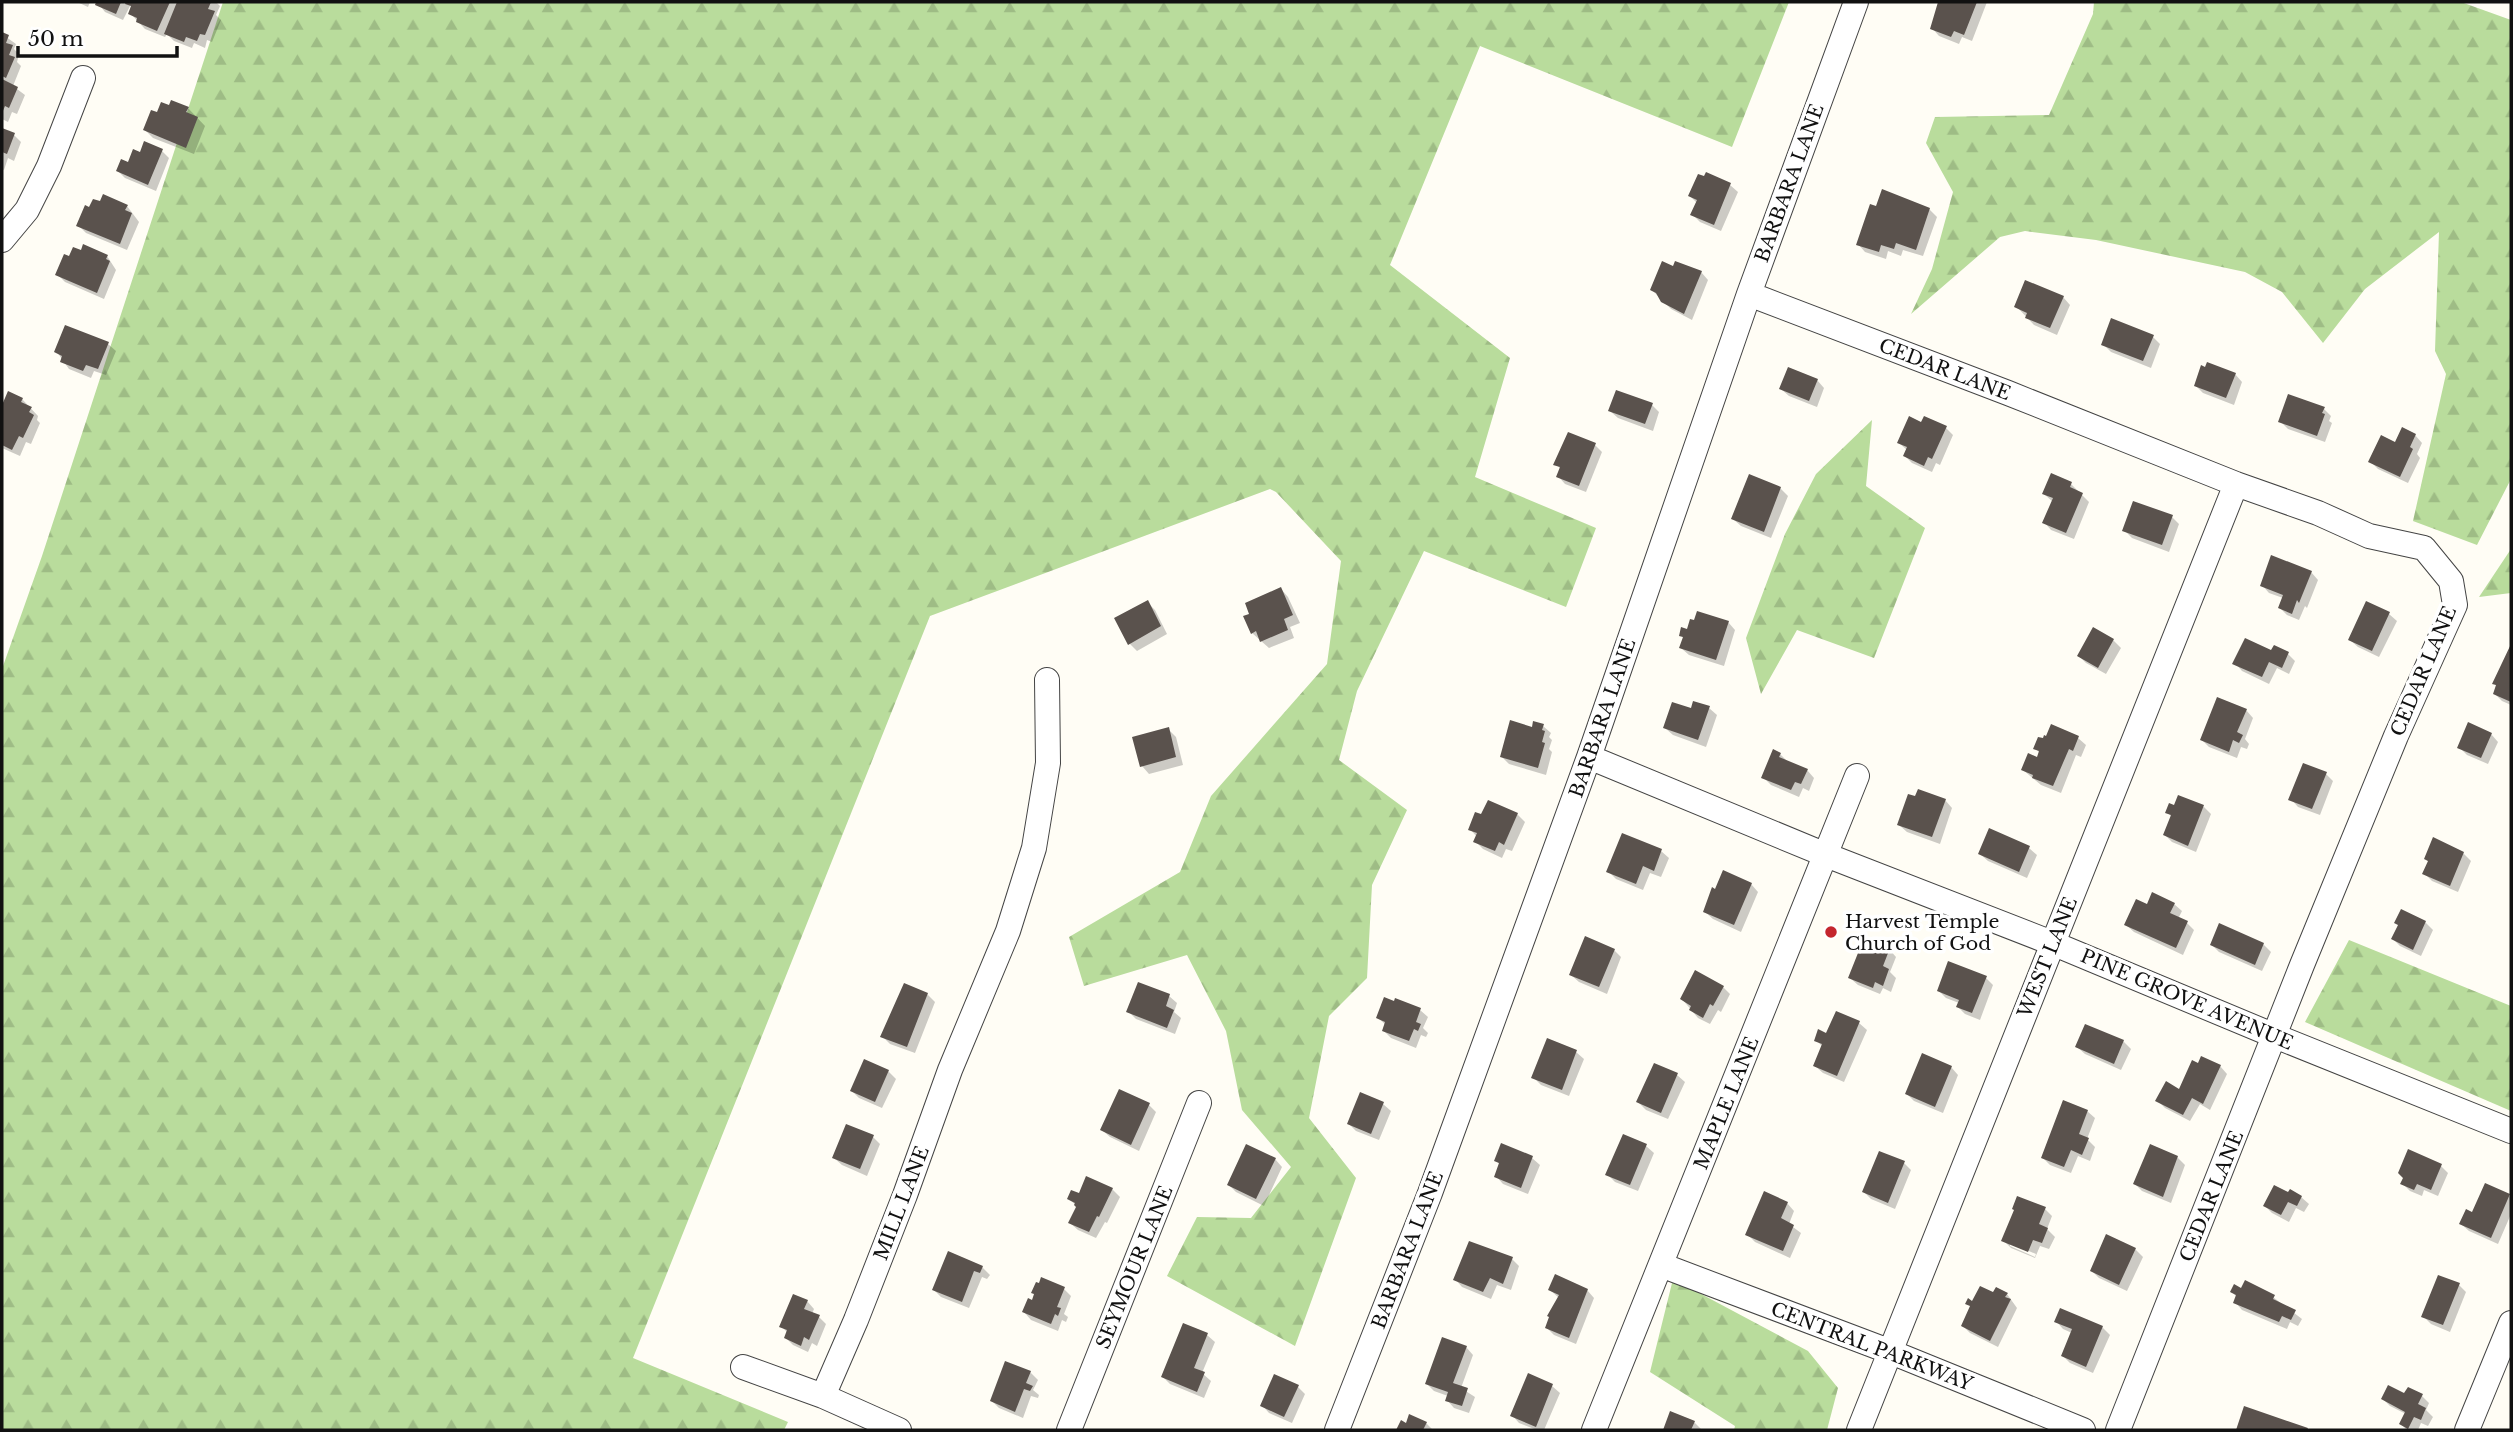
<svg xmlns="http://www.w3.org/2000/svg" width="2513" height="1432" viewBox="0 0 2513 1432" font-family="'Libre Baskerville',serif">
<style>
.forest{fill:url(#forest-firs)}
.shadow{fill:#0003;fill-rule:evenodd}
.building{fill:#5a524d}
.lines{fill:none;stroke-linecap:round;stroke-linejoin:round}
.street-casing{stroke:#444;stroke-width:26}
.street{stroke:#fff;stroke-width:24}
.poi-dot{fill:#c4262e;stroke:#fff;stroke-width:2.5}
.labels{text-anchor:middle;stroke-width:7;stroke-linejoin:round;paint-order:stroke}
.street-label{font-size:19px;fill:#111;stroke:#fff}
.poi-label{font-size:19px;fill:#111;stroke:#fff;text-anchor:start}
</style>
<defs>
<pattern id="forest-firs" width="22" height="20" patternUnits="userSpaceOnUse" patternTransform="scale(1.75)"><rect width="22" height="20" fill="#b9dc9c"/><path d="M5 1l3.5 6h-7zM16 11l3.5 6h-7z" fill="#9ebc85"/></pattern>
</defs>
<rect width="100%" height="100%" fill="#fffdf5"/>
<path class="forest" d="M223 2H1789L1732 147 1480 46 1390 265 1510 358 1475 477 1596 528 1566 607 1424 551 1357 691 1339 760 1407 810 1372 885 1367 978 1329 1016 1309 1118 1356 1178 1295 1346 1167 1276 1197 1217 1251 1218 1291 1167 1242 1110 1226 1031 1187 955 1084 986 1069 937 1180 872 1211 796 1327 664 1341 561 1276 492 1270 489 930 616 633 1358 788 1422 784 1430H2V669L42 556Z
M2094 2H2461L2511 20V479L2477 545 2413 521 2446 374 2435 351 2439 232 2365 289 2323 343 2282 292 2245 272 2096 240 2025 231 2000 237 1911 314 1932 269 1953 192 1926 143 1935 117 2049 115 2093 14Z
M1872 420 1866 486 1925 528 1874 658 1797 630 1761 694 1746 638 1785 534 1816 474Z
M2511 549V593L2479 597Z
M2349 940 2511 1006V1111L2305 1022Z
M1673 1279 1808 1351 1838 1388 1827 1430H1734L1735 1426 1650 1372Z"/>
<path class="shadow" d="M77 2H90L88 7Z
M97 2H132L123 20 105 12Z
M135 2H216L220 6 216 15 221 20 212 42 207 40 205 48 194 43 192 48 174 41 167 34 165 37 145 29 130 13Z
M1941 2H1987L1972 41 1962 37 1959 44 1939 36 1932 28Z
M2 34 16 44 14 49 19 54 17 62 21 66 13 86 25 95 17 114 12 112 8 122 2 119Z
M188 108 205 126 194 154 153 138 145 130 158 114Z
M2 130 14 135 21 142 14 161 8 158 4 170 2 169Z
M162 151 169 158 156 191 125 178 118 171Z
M1707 175 1730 185 1738 192 1721 231 1700 222 1692 214 1697 203 1690 196Z
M127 206 139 222 127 250 86 233 78 225Z
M1929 209 1937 217 1923 256 1903 250 1901 256 1888 251 1886 259 1865 252 1858 244Z
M107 256 116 270 104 299 65 282 57 274Z
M1701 272 1708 280 1692 320 1671 309 1652 290Z
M2063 297 2070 305 2057 335 2034 325 2016 306Z
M2153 337 2160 344 2151 368 2111 352 2103 344Z
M108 344 116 351 106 375 94 371 91 378 69 369 57 352Z
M2235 374 2242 382 2234 405 2203 393 2196 386Z
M1817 380 1824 388 1817 407 1789 396 1781 389Z
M9 393 22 399 38 416 37 420 40 423 31 444 26 442 20 456 2 448V409Z
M1652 405 1659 412 1653 431 1618 418 1610 411Z
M2324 409 2331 416 2329 421 2332 423 2325 442 2288 429 2280 421Z
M1922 424 1946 428 1953 435 1940 465 1936 463 1932 472 1912 463 1905 456 1907 450 1899 443Z
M2415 435 2422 443 2417 454 2420 458 2408 483 2378 469 2370 461Z
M1595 445 1602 452 1586 492 1565 484 1558 476 1561 469 1555 464Z
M2071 484 2089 502 2074 539 2051 530 2044 522 2053 502 2044 494Z
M1780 488 1788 496 1771 538 1741 526 1733 519Z
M2172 517 2179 524 2169 552 2132 538 2124 530Z
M2311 572 2318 580 2307 608 2305 606 2299 620 2287 615 2280 608 2283 598 2269 593 2262 585Z
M1281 589 1288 597 1300 623 1290 627 1294 638 1269 648 1252 633Z
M1148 603 1155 610 1167 634 1137 651 1130 644Z
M2389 614 2397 621 2379 657 2358 647 2350 640Z
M1728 622 1735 630 1724 666 1689 655 1681 648 1684 639 1681 635 1688 631Z
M2113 640 2121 648 2106 674 2086 663 2079 656Z
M2511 648V705L2502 701 2495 694 2498 687 2494 683Z
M2288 654 2295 661 2289 674 2277 668 2269 684 2242 671 2235 663Z
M1709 708 1717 715 1706 747 1673 735 1665 728 1692 711Z
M2246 710 2253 718 2245 739 2249 744 2247 749 2241 747 2237 758 2209 747 2202 740Z
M1543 726 1551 733 1549 737 1552 740 1549 749 1552 752 1546 775 1509 764 1502 757 1533 729Z
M2052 727 2078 738 2086 745 2081 757 2076 755 2061 793 2041 785 2023 770 2038 759 2040 753 2035 748 2044 741Z
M1168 729 1176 737 1183 765 1149 774 1142 766Z
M2491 734 2498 742 2488 764 2467 755 2459 747Z
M1780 754 1788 762 1807 770 1814 778 1809 791 1803 788 1799 797 1771 785 1763 777Z
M2326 774 2333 781 2320 815 2298 807 2291 799Z
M2179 797 2204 807 2211 814 2196 852 2172 842 2165 835 2172 817 2167 812 2175 808Z
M1945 800 1952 808 1940 844 1907 832 1899 825Z
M1517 814 1525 822 1512 851 1506 849 1502 858 1483 849 1475 841 1477 837 1470 829Z
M1990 831 2029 848 2037 855 2027 878 1988 861 1980 854Z
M1661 851 1669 858 1661 877 1650 873 1643 890 1616 879 1608 871Z
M2463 853 2471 861 2458 892 2432 881 2424 873 2429 862 2426 859Z
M1751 884 1758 892 1741 932 1713 919 1705 912Z
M2174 904 2182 911 2178 919 2187 923 2194 930 2183 955 2134 932 2126 925 2148 906Z
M2425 922 2433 930 2421 956 2400 946 2393 939Z
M2263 944 2271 952 2262 971 2219 952 2212 945Z
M1889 949 1896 957 1890 972 1896 978 1891 992 1883 988 1880 994 1858 985 1850 978Z
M1614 950 1621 957 1607 994 1579 982 1571 975Z
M1986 978 1993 985 1980 1020 1965 1014 1958 1007 1959 1003 1946 998 1939 991Z
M1723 987 1730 994 1721 1012 1718 1010 1710 1024 1698 1018 1682 999Z
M927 994 935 1002 915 1053 890 1044 882 1036Z
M1169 996 1177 1003 1174 1012 1181 1018 1175 1034 1136 1019 1128 1011Z
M1420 1010 1428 1017 1423 1028 1428 1033 1426 1037 1421 1035 1416 1048 1391 1038 1384 1031 1386 1025 1378 1018Z
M1837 1013 1859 1023 1867 1030 1844 1082 1823 1073 1815 1066 1823 1047 1816 1040 1827 1035Z
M1548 1041 1576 1052 1584 1059 1569 1096 1541 1085 1533 1077Z
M2123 1041 2131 1049 2121 1070 2085 1054 2077 1047Z
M1655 1065 1677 1075 1685 1082 1668 1119 1646 1110 1638 1102Z
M2220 1066 2227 1074 2210 1110 2200 1104 2190 1121 2165 1108 2157 1100 2180 1091Z
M1951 1067 1958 1075 1943 1113 1914 1101 1907 1094Z
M888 1071 896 1079 882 1108 859 1098 852 1091Z
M1360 1095 1383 1104 1391 1111 1379 1140 1356 1131 1349 1124Z
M1149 1105 1156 1112 1139 1151 1110 1137 1102 1130Z
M2087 1111 2095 1118 2087 1139 2095 1147 2090 1161 2078 1156 2071 1173 2050 1165 2043 1158Z
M1623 1136 1646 1146 1654 1153 1638 1191 1615 1182 1607 1174Z
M873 1137 880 1144 867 1176 842 1165 834 1158Z
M1502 1145 1532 1158 1540 1165 1528 1194 1503 1184 1496 1176 1500 1165 1496 1160Z
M2177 1157 2185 1165 2171 1203 2142 1191 2135 1184Z
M1275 1159 1282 1167 1264 1206 1236 1192 1229 1185Z
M1904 1163 1911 1170 1895 1209 1871 1199 1864 1192Z
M2441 1166 2448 1173 2438 1196 2424 1190 2422 1196 2410 1191 2403 1184Z
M1087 1178 1112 1189 1120 1197 1107 1223 1105 1222 1096 1238 1078 1230 1070 1223 1078 1207 1069 1199 1080 1196Z
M2509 1195 2511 1198V1214L2498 1244 2469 1231 2461 1224Z
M2301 1197 2309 1204 2304 1212 2296 1208 2289 1222 2272 1213 2265 1206Z
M1787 1203 1794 1211 1789 1224 1801 1233 1790 1258 1755 1242 1747 1234Z
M2045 1209 2052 1216 2047 1229 2055 1237 2049 1249 2040 1246 2035 1258 2011 1248 2003 1240ZM2010 1243 2036 1254 2035 1257 2010 1246Z
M2135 1249 2143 1257 2127 1291 2099 1278 2092 1271Z
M949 1253 982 1267 990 1275 987 1279 982 1277 969 1308 941 1297 934 1290Z
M1512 1259 1519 1266 1511 1290 1497 1285 1491 1299 1462 1287 1455 1279Z
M2459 1285 2466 1292 2450 1332 2431 1324 2423 1316Z
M1064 1289 1071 1296 1064 1314 1068 1317 1066 1322 1062 1320 1058 1331 1031 1320 1024 1312 1033 1302Z
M1550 1290H1587L1594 1298 1576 1344 1554 1335 1547 1328 1559 1298Z
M2242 1290 2273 1297 2302 1319 2298 1326 2290 1322 2287 1329 2242 1310 2235 1302 2237 1297 2232 1292Z
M1994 1294H2007L2017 1308 1998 1347 1970 1333 1963 1326 1973 1303Z
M807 1301 814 1309 812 1314 819 1317 826 1324 817 1346 812 1343 808 1352 793 1345 786 1338 788 1333 781 1326Z
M2056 1321 2102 1327 2110 1335 2093 1373 2070 1363 2063 1356 2072 1333 2063 1329Z
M1184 1325 1207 1335 1215 1342 1202 1373 1211 1381 1204 1398 1170 1384 1163 1377Z
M1466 1347 1473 1355 1461 1388 1475 1397 1469 1413 1454 1408 1447 1400 1448 1396 1434 1391 1427 1384Z
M1030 1372 1038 1380 1033 1390 1039 1395 1038 1398 1031 1396 1023 1418 999 1408 992 1401Z
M1552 1386 1560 1393 1544 1430H1537L1519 1423 1512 1415Z
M1298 1387 1305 1394 1292 1423 1269 1413 1262 1405Z
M2405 1396H2422L2429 1403 2426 1410 2433 1417 2428 1426 2421 1423 2418 1430H2407L2401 1424 2406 1414 2390 1406 2383 1399Z
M1671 1413 1694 1422 1702 1430H1665Z
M1402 1423 1406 1425 1426 1423 1433 1430H1398Z"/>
<path class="building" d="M96 2H121L116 14 95 5Z
M126 2H170L157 31 136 22 137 18 128 14 131 6 125 4Z
M177 2H211L208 9 215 11 205 35 200 34 197 41 186 37 184 42 164 34Z
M1938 2H1977L1964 35 1954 31 1951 37 1930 29Z
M2 32 9 35 6 43 13 45 9 55 15 57 6 78 2 76Z
M2 79 18 87 9 108 5 106 2 113Z
M171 100 189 107 186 112 198 117 186 148 143 130 151 110 157 112 161 102 169 105Z
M2 128 15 133 7 154 2 152Z
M144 141 163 149 148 185 116 171 121 159 128 162 133 149 140 152Z
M1706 172 1731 183 1714 225 1690 215 1697 200 1688 196 1698 174 1704 176Z
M1882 189 1930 208 1916 250 1896 243 1894 249 1881 245 1879 252 1856 245 1870 204 1876 206Z
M103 194 128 205 125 210 132 213 120 244 76 226 85 205 89 207 93 199 100 201Z
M83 244 108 255 106 259 110 261 97 293 55 275 64 254 69 256 73 247 81 250Z
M1662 261 1673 266 1675 261 1702 271 1684 314 1661 302 1656 293 1650 290Z
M2025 280 2064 296 2050 328 2025 318 2027 313 2014 307Z
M2111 318 2154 335 2143 361 2101 345Z
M65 325 109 342 98 369 86 365 83 371 60 362 62 356 54 352Z
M2207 362 2236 373 2226 398 2194 386 2201 365 2205 367Z
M1788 367 1818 379 1809 401 1779 389Z
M1616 390 1653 403 1645 424 1608 411Z
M8 391 23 398 21 402 32 407 29 412 34 415 23 438 19 436 12 450 2 445V405Z
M2288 394 2325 407 2322 413 2325 414 2317 436 2278 422Z
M1909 416 1921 422 1924 416 1947 426 1932 459 1928 457 1924 466 1903 456 1907 447 1897 443Z
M2402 427 2416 434 2410 447 2413 449 2400 477 2368 462 2381 435 2395 442Z
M1568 432 1596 443 1579 486 1556 477 1560 467 1553 465Z
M2051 473 2072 482 2070 487 2083 493 2066 533 2042 523 2053 498 2042 494Z
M1749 474 1781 487 1764 532 1731 519Z
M2133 501 2173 515 2162 545 2122 531Z
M2271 555 2312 571 2299 603 2297 600 2292 614 2278 608 2283 595 2260 586Z
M1281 587 1293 615 1284 619 1288 630 1260 642 1256 631 1251 634 1243 616 1249 614 1245 603Z
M1148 600 1161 626 1128 645 1114 618Z
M2366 601 2390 612 2372 651 2348 640Z
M1697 611 1729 621 1716 660 1679 648 1683 637 1679 636 1681 627 1687 629 1690 619 1694 620Z
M2093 627 2114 639 2098 668 2077 656Z
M2245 638 2271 650 2274 645 2289 652 2282 668 2269 662 2262 677 2232 664Z
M2511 644V702L2493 694 2496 685 2492 684Z
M2217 697 2247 709 2237 732 2243 735 2239 743 2233 740 2229 752 2200 740Z
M1693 701 1710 706 1698 740 1663 728 1672 702 1691 708Z
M1510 720 1532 727 1533 721 1544 724 1542 730 1545 731 1542 742 1545 743 1538 768 1500 757Z
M2468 722 2492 733 2481 758 2457 748Z
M2051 724 2079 736 2073 751 2069 749 2053 786 2032 778 2033 775 2021 770 2028 753 2037 757 2039 751 2033 749 2038 737 2043 738 2044 735 2046 736Z
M1169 727 1176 757 1140 767 1132 737Z
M1773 749 1781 753 1779 757 1808 769 1801 784 1795 782 1791 790 1761 778Z
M2303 763 2327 772 2312 809 2288 800Z
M1918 789 1946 799 1932 837 1897 825 1908 794 1915 796Z
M2178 795 2204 805 2188 846 2163 835 2171 815 2165 813 2169 803 2174 805Z
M1488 800 1518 813 1504 845 1499 842 1495 851 1473 842 1477 833 1468 830 1475 812 1481 814Z
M1989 828 2030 846 2019 872 1978 854Z
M1622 833 1662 849 1654 871 1643 866 1636 884 1606 872Z
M2433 837 2464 852 2450 886 2422 874 2428 861 2424 859Z
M1723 870 1752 883 1734 925 1703 912 1712 887 1715 889Z
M2152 892 2175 903 2170 913 2188 921 2176 948 2124 925 2136 899 2147 904Z
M2401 909 2426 921 2413 950 2391 939 2398 925 2394 923Z
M2219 923 2264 943 2255 965 2210 945Z
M1585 936 1615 949 1599 987 1569 975Z
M1864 938 1890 948 1883 966 1889 969 1883 986 1875 982 1873 988 1848 978Z
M1948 961 1987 976 1972 1013 1956 1007 1959 1000 1937 991Z
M1695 970 1724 986 1713 1006 1710 1004 1703 1018 1689 1010 1691 1006 1680 999Z
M1138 982 1170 994 1166 1006 1174 1010 1167 1028 1126 1012Z
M904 983 928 993 907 1047 880 1037Z
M1384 997 1394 1001 1395 998 1421 1008 1416 1022 1421 1024 1418 1031 1414 1029 1409 1041 1382 1031 1385 1022 1376 1018Z
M1836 1011 1860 1021 1837 1076 1813 1066 1822 1044 1814 1041 1818 1029 1826 1033Z
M2085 1024 2124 1040 2114 1064 2075 1047Z
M1547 1038 1577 1050 1562 1090 1531 1078Z
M1922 1053 1952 1066 1935 1107 1905 1094Z
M2201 1056 2221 1065 2203 1104 2192 1098 2183 1115 2155 1101 2166 1081 2179 1089 2192 1060 2198 1063Z
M864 1059 889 1070 875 1102 850 1091Z
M1654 1063 1678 1073 1661 1113 1636 1102Z
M1119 1089 1150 1103 1131 1145 1100 1130Z
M1360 1092 1384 1102 1371 1134 1347 1124Z
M2063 1100 2088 1110 2079 1134 2089 1138 2082 1155 2071 1150 2064 1167 2041 1158Z
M846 1124 874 1135 860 1169 832 1158Z
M1623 1134 1647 1144 1630 1185 1605 1175Z
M1501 1143 1533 1156 1521 1188 1494 1177 1499 1163 1494 1161Z
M1246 1144 1276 1158 1256 1199 1227 1185Z
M2150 1144 2178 1156 2163 1197 2133 1184Z
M2408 1149 2442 1164 2431 1190 2417 1184 2414 1190 2400 1184 2403 1178 2398 1173Z
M1879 1151 1905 1161 1888 1203 1862 1192Z
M1086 1176 1113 1188 1099 1217 1097 1216 1089 1232 1068 1223 1076 1207 1074 1205 1075 1203 1067 1199 1071 1190 1079 1193Z
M2485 1183 2510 1194 2491 1238 2459 1224 2466 1209 2472 1212Z
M2274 1185 2288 1192 2290 1189 2302 1196 2297 1206 2288 1202 2281 1215 2263 1206Z
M1764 1191 1788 1202 1781 1218 1794 1225 1783 1251 1745 1235Z
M2017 1196 2046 1207 2039 1224 2048 1228 2042 1243 2033 1240 2028 1252 2001 1241 2014 1210 2012 1209Z
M2106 1234 2136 1248 2119 1285 2090 1271Z
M1469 1241 1513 1257 1503 1284 1490 1278 1483 1292 1453 1280Z
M948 1251 983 1266 980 1273 974 1271 962 1302 932 1290Z
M1555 1274 1588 1289 1569 1338 1545 1328 1549 1317 1547 1316 1559 1295 1548 1290Z
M2438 1275 2460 1283 2443 1325 2421 1317Z
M1041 1277 1065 1287 1057 1307 1061 1308 1058 1316 1055 1314 1051 1324 1022 1312 1028 1298 1032 1300 1034 1294 1031 1293 1036 1282 1039 1283Z
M2245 1280 2275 1295 2273 1299 2296 1310 2291 1320 2282 1316 2279 1322 2233 1303 2236 1295 2230 1292 2234 1284 2241 1288Z
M1980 1286 1993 1292 1996 1287 2008 1293 2005 1297 2011 1299 1990 1341 1961 1326 1970 1306 1965 1304 1968 1298 1972 1301Z
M793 1294 808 1300 804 1309 820 1315 809 1340 804 1337 801 1346 784 1338 787 1330 779 1327Z
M2060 1308 2103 1326 2086 1367 2061 1356 2072 1329 2054 1322Z
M1183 1323 1208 1333 1194 1368 1205 1372 1197 1392 1161 1377Z
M1442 1337 1467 1346 1453 1383 1468 1388 1462 1406 1445 1401 1448 1392 1425 1384Z
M1005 1361 1031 1371 1026 1383 1033 1386 1030 1391 1024 1389 1015 1412 990 1401Z
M1528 1373 1553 1384 1536 1427 1510 1416Z
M1274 1374 1299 1385 1284 1417 1260 1406Z
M2388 1385 2404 1393 2408 1387 2423 1394 2418 1404 2426 1408 2421 1420 2414 1417 2408 1429 2399 1424 2405 1412 2381 1399Z
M2244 1406 2308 1428 2307 1430H2236Z
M1670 1411 1695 1421 1691 1430H1663Z
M1409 1414 1427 1422 1423 1430H1396L1401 1420 1406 1423Z"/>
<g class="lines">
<defs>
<path id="street" d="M2 240 27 210 49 166 83 78
M1749 294 2008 393 2236 484 2318 513 2369 536 2424 548 2451 581 2455 605 2396 736 2302 965 2118 1430
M1589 757 1826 855 2052 943 2275 1036 2511 1131
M1661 1265 1891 1352 2083 1430
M743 1367 823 1396 899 1430
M823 1396 856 1320 905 1195 950 1070 1008 931 1034 848 1048 763 1047 680
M1069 1430 1199 1103
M1337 1430 1430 1193 1589 757 1749 294 1856 2
M1594 1430 1857 776
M1859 1430 2236 484
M2467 1430 2511 1323"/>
</defs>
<use href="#street" class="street-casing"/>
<use href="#street" class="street"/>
</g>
<circle class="poi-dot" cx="1831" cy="932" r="7"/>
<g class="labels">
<g class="street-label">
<text transform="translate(1789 183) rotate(-70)" y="7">BARBARA LANE</text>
<text transform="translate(1945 369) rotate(21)" y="7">CEDAR LANE</text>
<text transform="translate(2423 671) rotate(-67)" y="7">CEDAR LANE</text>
<text transform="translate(1602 718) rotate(-71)" y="7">BARBARA LANE</text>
<text transform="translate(2047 957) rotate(-68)" y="7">WEST LANE</text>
<text transform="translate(2187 999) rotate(23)" y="7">PINE GROVE AVENUE</text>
<text transform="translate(1726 1103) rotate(-68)" y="7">MAPLE LANE</text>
<text transform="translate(2211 1196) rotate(-68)" y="7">CEDAR LANE</text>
<text transform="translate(901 1203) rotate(-69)" y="7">MILL LANE</text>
<text transform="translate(1407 1250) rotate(-69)" y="7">BARBARA LANE</text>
<text transform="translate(1134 1267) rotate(-68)" y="7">SEYMOUR LANE</text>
<text transform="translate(1872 1346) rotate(21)" y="7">CENTRAL PARKWAY</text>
</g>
<g class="poi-label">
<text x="1845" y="928">Harvest Temple<tspan x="1845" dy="22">Church of God</tspan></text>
</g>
</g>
<rect width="2513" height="1432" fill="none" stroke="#111111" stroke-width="7"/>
<path d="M18 46v10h159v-10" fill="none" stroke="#111111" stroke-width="3.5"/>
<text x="28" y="46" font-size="21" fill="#111111" stroke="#ffffff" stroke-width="5" paint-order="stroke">50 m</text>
</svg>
